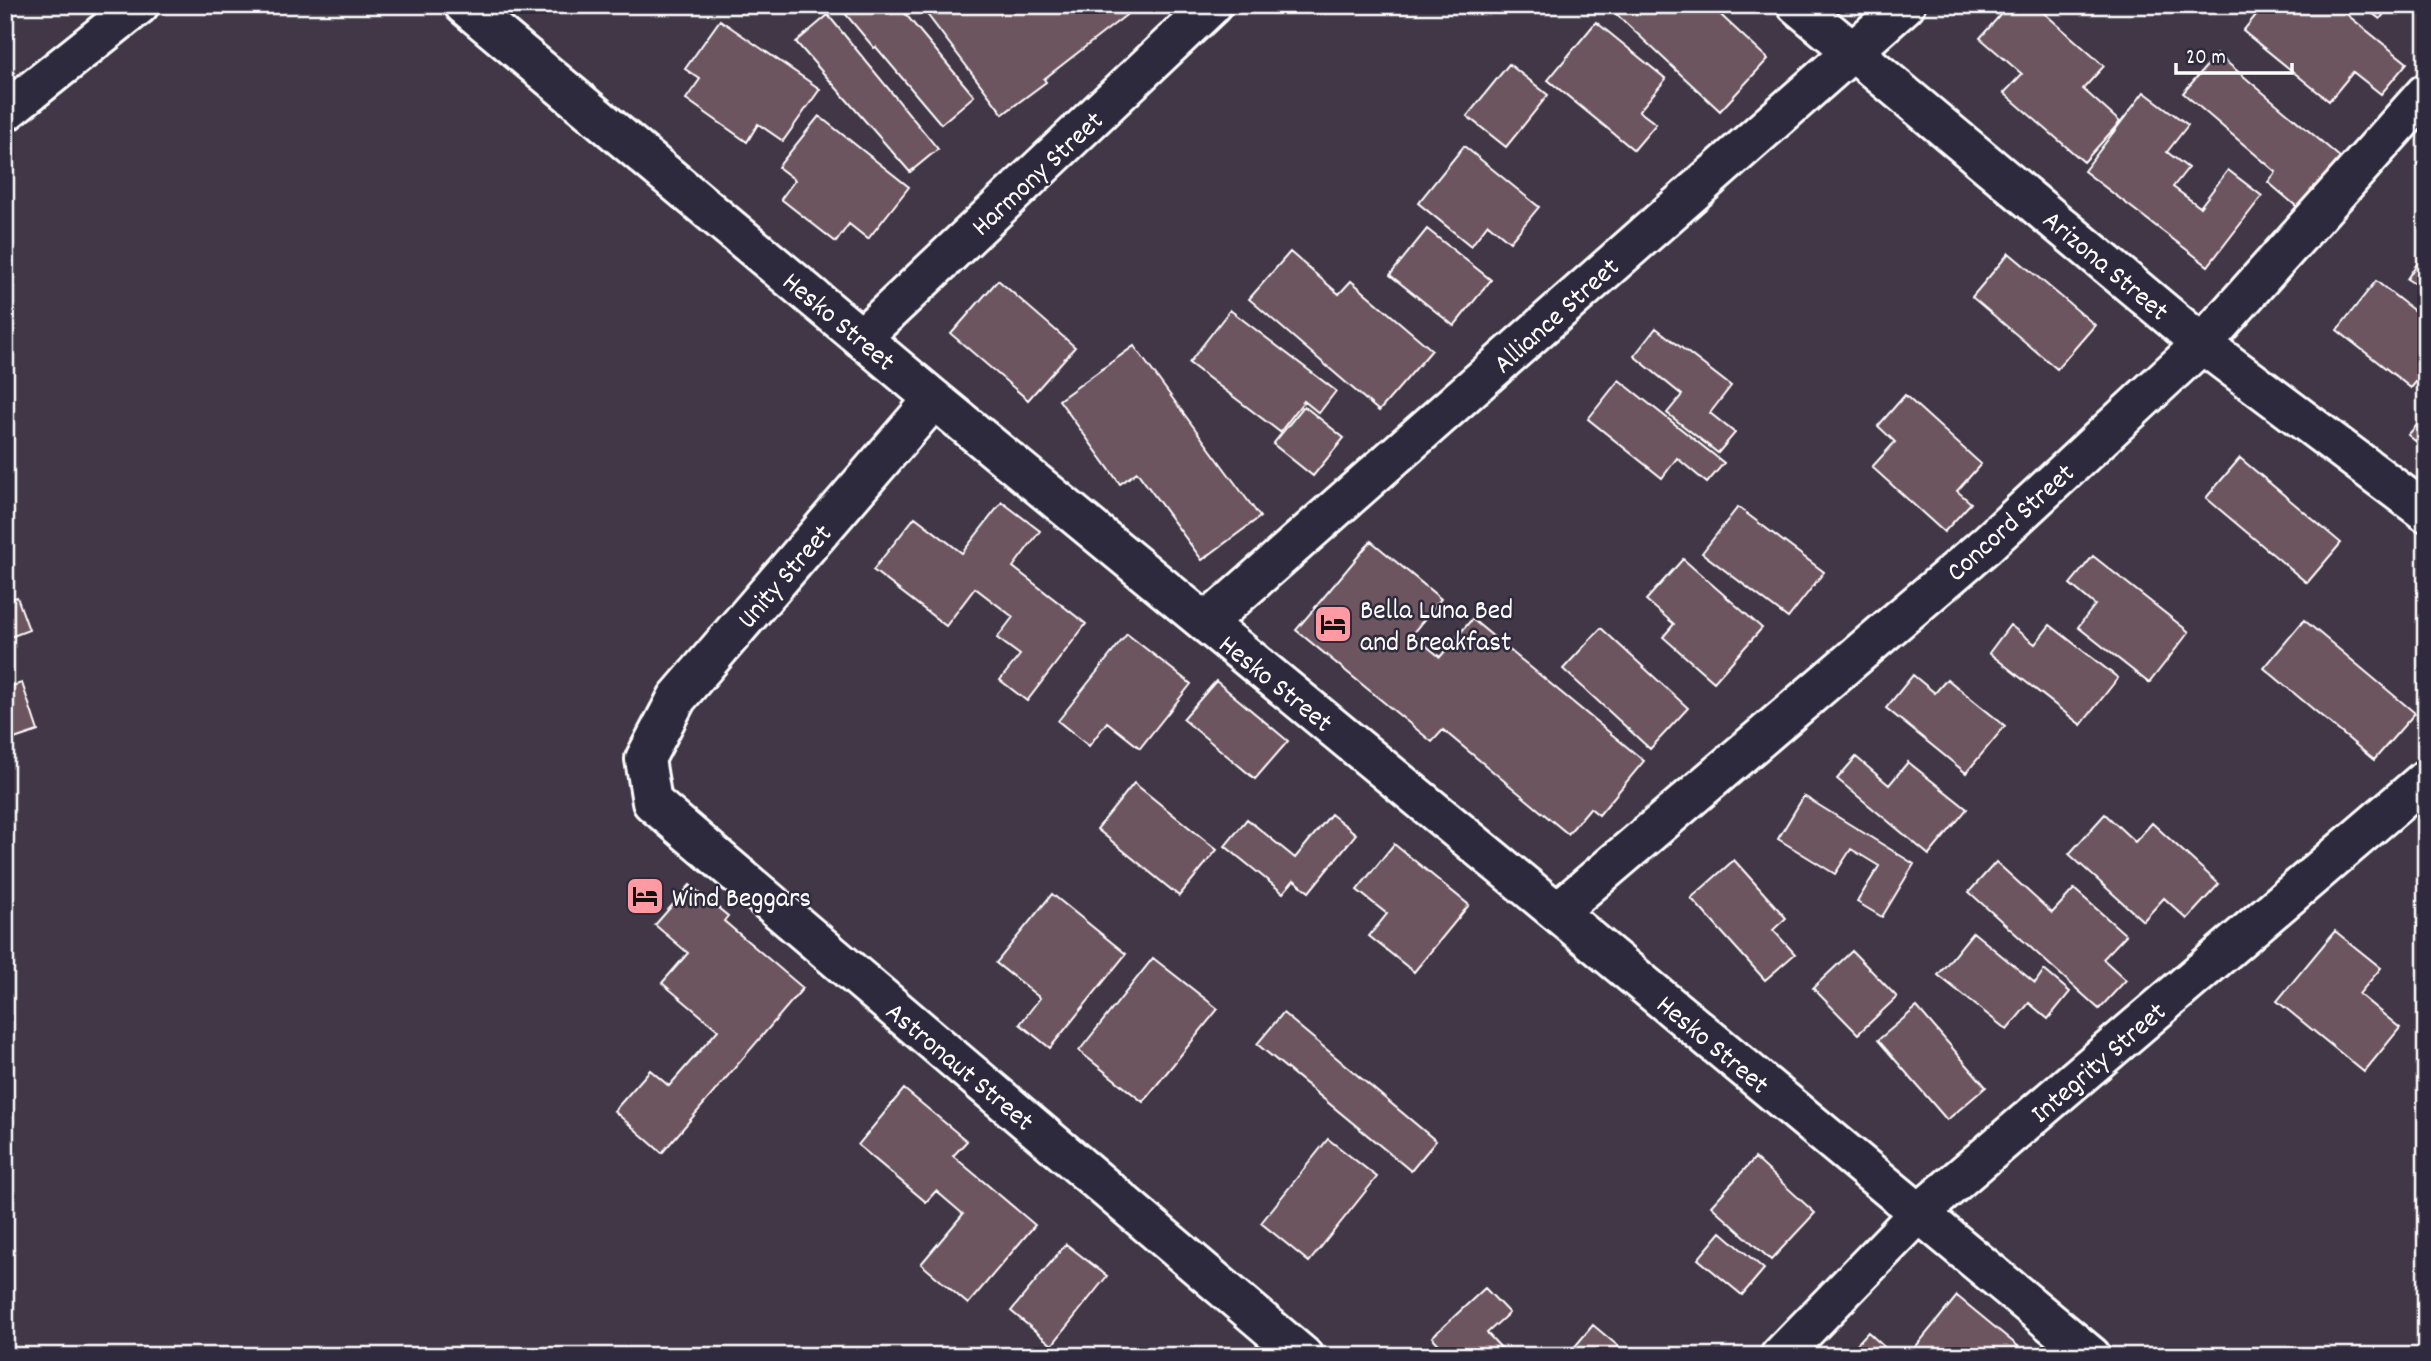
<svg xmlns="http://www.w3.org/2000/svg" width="2431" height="1361" viewBox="0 0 2431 1361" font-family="Dekko,sans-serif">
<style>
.building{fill:#6c555e;stroke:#fff;stroke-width:2}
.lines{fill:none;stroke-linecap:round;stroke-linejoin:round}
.minor-casing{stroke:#fff;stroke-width:44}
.minor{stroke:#2f2a3d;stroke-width:38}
.labels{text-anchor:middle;stroke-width:5;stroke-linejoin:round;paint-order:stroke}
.street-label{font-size:28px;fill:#fff;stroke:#2f2a3d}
.poi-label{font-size:28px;fill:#fff;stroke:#2f2a3d;text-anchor:start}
</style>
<rect width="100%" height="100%" fill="#413747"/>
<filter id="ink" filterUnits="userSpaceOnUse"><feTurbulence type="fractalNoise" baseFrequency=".0143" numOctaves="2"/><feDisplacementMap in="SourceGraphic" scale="14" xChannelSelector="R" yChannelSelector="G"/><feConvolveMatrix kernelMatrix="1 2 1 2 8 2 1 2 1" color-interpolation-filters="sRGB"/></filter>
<g filter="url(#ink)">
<path class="building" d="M838 5H898L974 96 941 124 876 47 874 48Z
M920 5H1135L1132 7 1134 9 1044 79 1046 82 1003 114Z
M1623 5H1710L1768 59 1720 111 1615 13Z
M2009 5H2035L2104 66 2083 89 2120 122 2084 162 2004 93 2022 74 1980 38Z
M2264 5H2335L2407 63 2381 94 2353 72 2329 101 2243 31Z
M2361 5H2391L2380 19Z
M828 15 938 149 910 172 796 42Z
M720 20 820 89 783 141 758 124 747 142 686 99 700 79 685 69Z
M1596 22 1666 79 1639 111 1656 124 1634 150 1548 80Z
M2217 54 2353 168 2310 218 2268 182 2276 172 2183 93Z
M1509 64 1548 95 1506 147 1467 116Z
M2144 92 2188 125 2167 152 2188 168 2173 187 2200 207 2228 170 2262 196 2208 266 2084 171Z
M819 116 909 187 868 239 849 224 836 242 781 199 795 180 778 167Z
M1464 146 1539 207 1510 242 1488 224 1471 246 1418 203Z
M1427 229 1491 280 1454 326 1390 275Z
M2426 250V291L2407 279Z
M1290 252 1339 294 1351 281 1432 350 1379 411 1249 299Z
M2009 253 2095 325 2057 369 1972 297Z
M998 280 1075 347 1028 400 951 334Z
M2376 281 2426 320V370L2411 388 2337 330Z
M1230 310 1336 391 1319 413 1304 401 1280 432 1189 363Z
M1656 328 1731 386 1710 413 1735 433 1718 453 1667 413 1682 395 1634 356Z
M1134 346 1260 517 1202 560 1137 472 1120 484 1059 400Z
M1619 380 1724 463 1707 483 1677 458 1662 478 1588 419Z
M1905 395 1981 464 1957 491 1971 503 1944 532 1872 467 1895 442 1878 426Z
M1304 406 1344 438 1313 476 1273 444Z
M2426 415V450L2408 435Z
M2240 458 2341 543 2307 583 2206 498Z
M1002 502 1040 531 1013 567 1086 624 1027 701 1000 680 1020 655 997 638 1013 617 975 588 946 626 873 570 915 517 962 553Z
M1738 507 1824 572 1788 618 1702 553Z
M1371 541 1441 599 1412 634 1440 657 1472 619 1644 761 1599 815 1590 808 1568 834 1443 730 1432 742 1296 630Z
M2093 556 2189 632 2149 683 2078 627 2095 605 2070 584Z
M1683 559 1762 628 1714 682 1663 637 1674 624 1646 600Z
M17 597 29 630 5 639V601Z
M2304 620 2415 713 2374 760 2264 668Z
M2010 625 2035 644 2050 625 2118 678 2081 725 1989 653Z
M1601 628 1688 708 1650 749 1563 669Z
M1127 634 1191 684 1140 748 1107 722 1089 746 1058 721Z
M1913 675 1935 693 1947 679 2005 726 1966 773 1886 708Z
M1216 681 1288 741 1255 779 1183 719Z
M22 683 38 731 5 742V688Z
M1856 757 1889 785 1908 762 1967 809 1929 855 1837 779Z
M1134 783 1217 850 1179 896 1097 829Z
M1804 796 1914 864 1882 917 1857 902 1879 866 1851 849 1835 874 1778 839Z
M1331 814 1356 834 1309 892 1294 880 1283 893 1225 846 1247 819 1295 858Z
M2105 814 2135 842 2152 823 2219 884 2187 919 2164 898 2143 921 2069 854Z
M1394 844 1469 905 1414 972 1369 936 1387 914 1357 890Z
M1734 860 1786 918 1773 930 1795 954 1765 980 1691 898Z
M1996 862 2052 913 2074 889 2126 935 2103 959 2126 980 2099 1009 1969 892Z
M690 885 728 916 724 921 803 988 662 1153 614 1111 650 1070 669 1086 718 1030 662 983 688 953 655 925Z
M1052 894 1126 954 1050 1048 1020 1024 1040 998 996 963Z
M2335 931 2381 968 2359 994 2400 1028 2364 1072 2277 1001Z
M1973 932 2035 983 2044 970 2070 992 2048 1019 2029 1003 2007 1030 1938 975Z
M1852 951 1897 997 1858 1034 1813 988Z
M1153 958 1218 1009 1143 1102 1079 1051Z
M1917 1007 1986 1087 1947 1120 1878 1040Z
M1283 1013 1436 1141 1411 1171 1257 1044Z
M904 1089 967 1141 953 1156 1035 1225 968 1304 921 1264 963 1214 936 1191 926 1202 858 1145Z
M1328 1139 1377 1177 1309 1262 1261 1223Z
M1755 1158 1815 1213 1771 1260 1711 1206Z
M1721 1232 1764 1269 1742 1295 1698 1259Z
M1066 1244 1107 1276 1052 1345 1011 1311Z
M1485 1288 1509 1313 1487 1333 1509 1356H1450L1432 1337Z
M1957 1296 2030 1356H1908Z
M1593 1325 1630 1356H1567Z
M1868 1332 1894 1356H1846Z"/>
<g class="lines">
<defs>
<path id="minor" d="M464 5 934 399 1557 912 2091 1356
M1797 5 2202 344 2426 512
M5 112 139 5
M861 338 1212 5
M934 399 677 698 645 759 652 802 1303 1356
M1206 623 1905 5
M1557 912 1986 545 2202 344 2426 93
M1780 1356 1918 1214 2426 779"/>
</defs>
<use href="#minor" class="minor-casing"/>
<use href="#minor" class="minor"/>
</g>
</g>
<defs>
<symbol id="hotel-square" viewBox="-11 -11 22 22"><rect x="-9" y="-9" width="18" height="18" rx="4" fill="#ff9aa2" stroke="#2f2a3d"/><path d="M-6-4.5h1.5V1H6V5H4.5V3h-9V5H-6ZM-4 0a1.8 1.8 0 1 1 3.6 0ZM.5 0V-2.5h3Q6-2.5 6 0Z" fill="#111"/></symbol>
</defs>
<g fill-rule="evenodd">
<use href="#hotel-square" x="1311" y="602" width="44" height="44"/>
<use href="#hotel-square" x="623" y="874" width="44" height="44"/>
</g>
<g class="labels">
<g class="street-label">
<text transform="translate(1036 172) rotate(-43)" y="10">Harmony Street</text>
<text transform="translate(2107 264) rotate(40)" y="10">Arizona Street</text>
<text transform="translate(1555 314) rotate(-42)" y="10">Alliance Street</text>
<text transform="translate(840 320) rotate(40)" y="10">Hesko Street</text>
<text transform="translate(2009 521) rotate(-42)" y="10">Concord Street</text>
<text transform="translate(783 575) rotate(-49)" y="10">Unity Street</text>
<text transform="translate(1277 682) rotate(39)" y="10">Hesko Street</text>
<text transform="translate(1714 1043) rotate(40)" y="10">Hesko Street</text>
<text transform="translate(2097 1061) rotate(-41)" y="10">Integrity Street</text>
<text transform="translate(961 1065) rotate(40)" y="10">Astronaut Street</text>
</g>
<g class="poi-label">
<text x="1360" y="618">Bella Luna Bed<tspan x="1360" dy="32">and Breakfast</tspan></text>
<text x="672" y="906">Wind Beggars</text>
</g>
</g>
<rect width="2431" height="1361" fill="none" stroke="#2f2a3d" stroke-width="28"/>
<rect x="14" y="14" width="2403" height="1333" fill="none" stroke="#fff" stroke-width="2.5" filter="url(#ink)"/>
<path d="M2176 63v10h116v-10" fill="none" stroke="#ffffff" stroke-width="3.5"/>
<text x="2186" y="63" font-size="21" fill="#ffffff" stroke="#2f2a3d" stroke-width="5" paint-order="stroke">20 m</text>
</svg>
